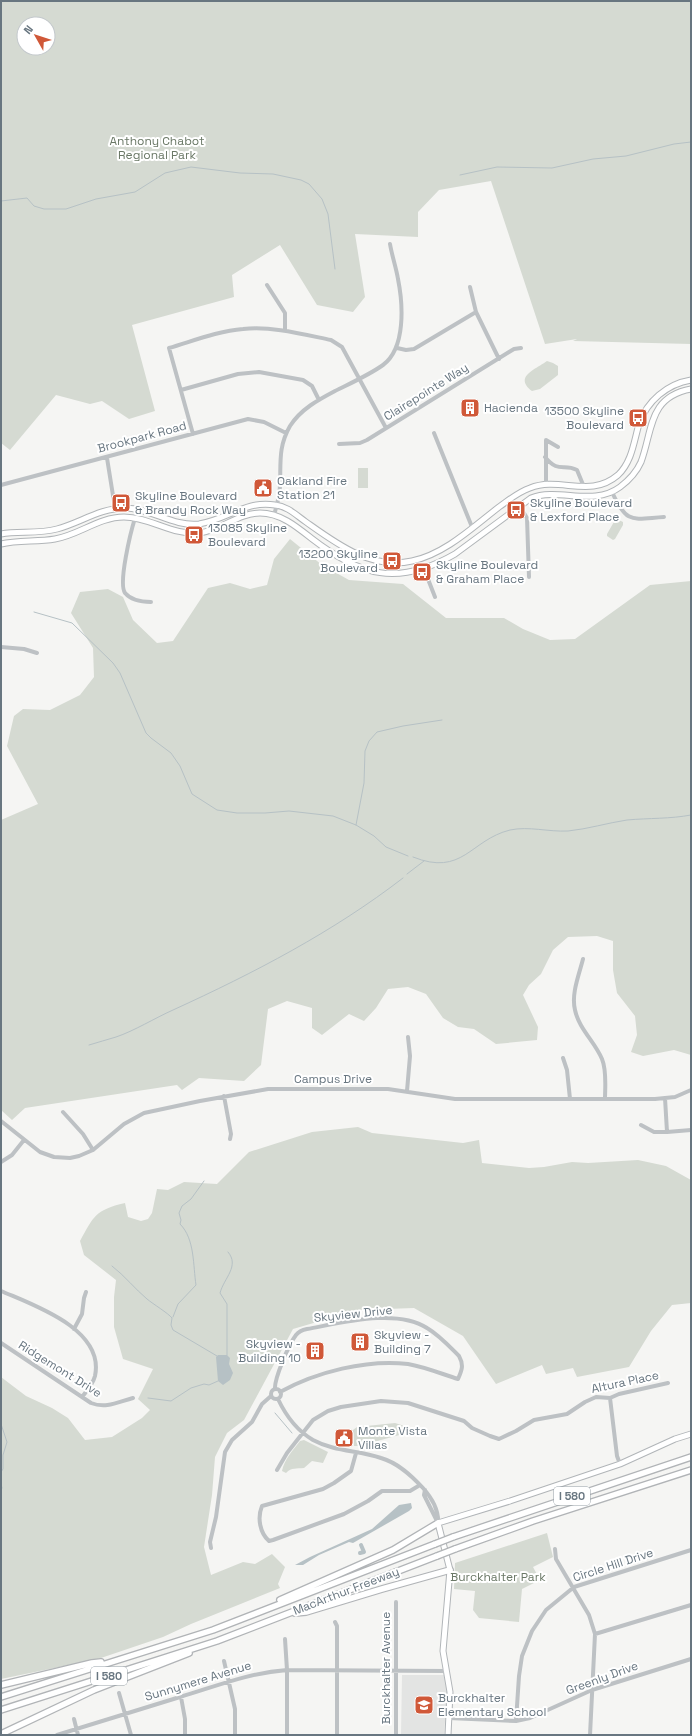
<svg xmlns="http://www.w3.org/2000/svg" width="692" height="1736" viewBox="0 0 692 1736" font-family="'Space Grotesk',sans-serif">
<style>
.built{fill:#e3e4e3}
.green{fill:#d5dad2;fill-rule:evenodd}
.water{fill:#b6c1c5}
.lines{fill:none;stroke-linecap:round;stroke-linejoin:round}
.stream{stroke:#b6c1c5;stroke-width:1}
.canal{stroke:#b6c1c5;stroke-width:4}
.major-casing{stroke:#b1b5b8;stroke-width:7}
.highway-casing{stroke:#b1b4b7;stroke-width:8}
.minor{stroke:#bdc1c4;stroke-width:4}
.major{stroke:#fff;stroke-width:5}
.highway{stroke:#fff;stroke-width:5.5}
.highway-bridge-casing{stroke:#b1b4b7;stroke-width:8;stroke-linecap:butt}
.highway-bridge{stroke:#fff;stroke-width:5.5}
.labels{text-anchor:middle;stroke-width:4;stroke-linejoin:round;paint-order:stroke}
.shield{fill:#fff;stroke:#959fa6;stroke-width:1}
.shield-label{font-size:11px;font-weight:bold;fill:#687680}
.park-label{font-size:12px;fill:#6a7866;stroke:#fff}
.street-label{font-size:12px;fill:#687680;stroke:#fff}
.poi-label{font-size:12px;fill:#687680;stroke:#fff;text-anchor:start}
</style>
<rect width="100%" height="100%" fill="#f5f5f3"/>
<path class="built" d="M402 1675H444L446 1678 447 1693 444 1735H401Z"/>
<path class="green" d="M1 1H691V344L573 341 577 339 545 344 491 181 439 190 418 212V237L355 234 365 297 353 312 317 305 280 245 232 275 234 297 132 325 155 411 129 419 102 401 90 404 56 395 10 450 1 443ZM24 24H48V48H24Z
M547 361 553 363 558 366V375L540 389 532 391C513 377 536 369 547 361Z
M358 468H368V488H358Z
M617 519 623 522V525L615 539 613 540 607 536V534L615 520Z
M290 539 322 565 349 580 403 584 446 618H504L523 629 550 640 575 639 650 585 691 581V1055L674 1050 643 1056 631 1052 637 1035 635 1016 617 993 613 970V941L597 936 568 937 553 950 541 974 529 985 523 995 538 1027 537 1040 496 1044 474 1029 458 1027 443 1018 426 994 408 987 388 989 376 1008 364 1021 349 1014 322 1035 312 1028V1008L287 1001 268 1009 261 1065 244 1081 199 1078 182 1090 177 1085 25 1108 12 1120 1 1110V820L38 804 7 746 14 716 23 709 50 710 80 695 94 677 93 648 71 613 80 592 108 589 123 597 133 620 157 643 173 641 208 588 230 583 250 589 267 585 274 559Z
M358 1127 372 1133 463 1143 479 1140 482 1163 529 1168 544 1167 572 1162 588 1163 638 1160 666 1166 691 1180V1303L672 1305 651 1331 629 1367 577 1377 573 1368 546 1374 542 1365 496 1384 463 1336 414 1308 358 1310 293 1329 244 1420 227 1433 215 1457 212 1495 204 1547 211 1575 243 1562 255 1564 272 1554 285 1567 278 1584 280 1588 191 1624 163 1637 98 1659 1 1679V1377L26 1396 52 1408 68 1418 85 1440 112 1437 142 1418 150 1410 138 1399 153 1369 123 1359 114 1327V1297L116 1280 84 1255 80 1241C94 1216 95 1210 125 1203L128 1217 141 1221 148 1219 152 1213 157 1189 168 1190 184 1182 217 1184 249 1152 312 1132Z
M395 1423 414 1429V1431L359 1446H354L353 1430 357 1427Z
M304 1440 328 1452 323 1463 312 1461 304 1468C296 1469 292 1467 286 1473L282 1471C284 1460 293 1450 300 1441Z
M547 1533 553 1557 533 1567 540 1580 522 1589 519 1622 479 1618 473 1610 475 1591 454 1589 455 1563Z"/>
<path class="water" d="M218 1355H227L230 1358 229 1364 233 1373 230 1380 223 1385 218 1381 216 1357Z
M411 1503 412 1508 409 1511 353 1543 349 1542 319 1555 303 1565H295L310 1557 372 1529 399 1505Z"/>
<g class="lines">
<path class="stream" d="M460 175 497 167 552 168 593 159 626 156 674 144 691 142
M1 201 27 198 34 206 44 209H66L96 199 135 192 165 173 191 167 240 173 273 174 301 180 309 184 322 199 328 214 335 269
M34 612 72 623 113 663 120 673 146 733 151 738 171 753 180 766 192 794 217 810 237 813H265L289 811 333 816 356 825 374 836 386 847 408 856
M356 825 364 783 365 751 369 741 377 732 403 726 442 720
M413 857C463 877 470 840 510 830 529 826 548 832 568 831 588 829 607 823 627 820 649 818 670 819 691 815
M407 874 424 861
M89 1045C98 1042 107 1040 116 1037 134 1031 155 1018 173 1010 254 973 333 932 403 878
M112 1266C125 1276 135 1289 147 1299 153 1304 168 1313 172 1318L171 1325 173 1330 217 1356
M173 1317 178 1304 196 1285C193 1266 195 1239 180 1224L181 1220 179 1213 182 1206 191 1199 204 1181
M227 1355V1304L220 1293C224 1278 240 1266 228 1252
M148 1398 171 1401 191 1388 204 1384 209 1385 218 1381
M275 1413 292 1433
M1 1424 7 1442 3 1455V1469L1 1472
M1 1478V1481
M1 1484 2 1488 1 1490"/>
<path class="canal" d="M360 1553 364 1552 361 1545"/>
<defs>
<path id="major" d="M1 534C19 531 39 534 57 529 80 523 100 508 125 508 151 508 173 527 199 524 227 520 245 500 275 505 287 506 296 515 306 522 337 544 371 570 412 561 445 554 473 527 499 507 509 500 518 492 530 488 560 476 590 499 618 475 632 462 634 441 639 424 647 401 667 384 691 380
M1 544C18 540 37 542 55 539 79 535 99 517 124 517 150 517 173 536 200 533 221 530 239 513 260 513 280 513 296 526 311 538 360 576 398 587 455 554L531 498C559 487 593 507 620 487 628 481 637 471 641 462 653 430 648 397 691 389
M448 1735 450 1692 443 1651 450 1570 438 1523 510 1501 620 1464 675 1439 691 1434"/>
<path id="highway" d="M453 1537 691 1457
M455 1549 533 1521 691 1470
M280 1600 393 1550 438 1523
M295 1613 306 1612 382 1589 450 1570
M1 1685 92 1663 101 1662
M1 1697 213 1630 435 1544
M1 1710 217 1641 437 1556
M1 1734 94 1690 189 1653"/>
</defs>
<use href="#major" class="major-casing"/>
<use href="#highway" class="highway-casing"/>
<path class="minor" d="M267 285 285 313V331
M470 287 476 312 499 359
M397 348 406 350 414 349 476 312
M181 390 238 374 259 372 303 380 312 386 319 400
M434 433 472 527
M193 434 169 348C193 341 218 331 243 329 272 326 302 334 331 340L342 347 386 428
M339 444 360 443 367 440 514 349 521 348
M545 457C559 474 563 463 577 470L584 487
M107 458 115 508
M546 484V440L558 447
M1 485 248 419 264 422 286 433
M612 492C627 525 632 519 664 517
M519 505 527 518 529 577
M274 515C277 505 280 495 280 485 281 463 278 447 290 426 301 409 318 400 335 391 351 383 369 375 383 365 406 348 403 304 398 279 396 267 392 256 390 244
M135 518C131 531 118 583 125 593 131 600 142 602 151 602
M424 569 435 597
M1 647 24 649 37 653
M583 959C579 975 571 994 575 1010 579 1029 595 1042 602 1059 607 1071 605 1087 605 1099
M563 1058 567 1070 570 1099
M407 1091 410 1056 408 1037
M224 1096 231 1134 230 1139
M665 1098 667 1132 691 1130
M63 1112 83 1134 93 1150
M1 1121 40 1152 54 1157 70 1158 79 1156 93 1150 124 1124 144 1113 200 1101 268 1089H388L455 1099H655L675 1097 691 1090
M641 1125 654 1132H667
M1 1162 12 1155 24 1140
M1 1291C33 1305 105 1329 95 1376 93 1384 87 1391 82 1397
M74 1329 82 1314 84 1298 86 1292
M1 1343 91 1403C106 1409 118 1402 133 1398
M271 1394a5 5 0 1 1 10 0a5 5 0 1 1-10 0Z
M275 1389C274 1379 289 1344 296 1335 299 1331 302 1330 307 1329 341 1323 396 1308 427 1328 439 1335 449 1346 459 1356 464 1365 462 1370 458 1379 442 1374 425 1367 408 1364 367 1359 316 1372 280 1392
M610 1398 617 1456 620 1464
M278 1399C286 1416 296 1430 313 1440 335 1452 358 1450 381 1458 398 1463 411 1475 423 1488 431 1497 439 1510 438 1523
M356 1453 351 1471 334 1483 323 1489 262 1506C257 1518 260 1533 269 1541L273 1540 344 1514 368 1501 382 1491H410L420 1485
M277 1470 287 1453 313 1420 328 1411 341 1407 381 1401 408 1403 464 1421 472 1428 490 1436 499 1439 516 1431 534 1420 567 1414 585 1402 596 1397 610 1398 619 1394 668 1383
M425 1490 424 1495 438 1523
M211 1548 210 1542 216 1517 225 1452 232 1440 252 1422 262 1404 271 1396
M555 1549 556 1559 589 1615 595 1634 590 1735
M396 1602V1735
M335 1622 337 1626V1735
M595 1634 691 1605
M285 1639 287 1670V1735
M224 1661 235 1709V1735
M119 1693 131 1735
M181 1697 185 1719V1735
M449 1718 516 1721 530 1718 592 1690 691 1659
M74 1719 78 1735
M516 1721 519 1676 522 1656 532 1631 546 1610 574 1587 691 1550
M57 1735C98 1722 139 1710 180 1697 217 1686 248 1673 287 1670L446 1671"/>
<use href="#major" class="major"/>
<use href="#highway" class="highway"/>
<defs>
<path id="highway-bridge" d="M435 1544 453 1537
M437 1556 455 1549"/>
</defs>
<use href="#highway-bridge" class="highway-bridge-casing"/>
<use href="#highway-bridge" class="highway-bridge"/>
</g>
<defs>
<symbol id="building-square" viewBox="-11 -11 22 22"><rect x="-9" y="-9" width="18" height="18" rx="4" fill="#d05838" stroke="#fff"/><path d="M-4-6H4V6H1V3H-1V6H-4ZM-2.5-4.3h1.7v1.8h-1.7ZM.8-4.3h1.7v1.8H.8ZM-2.5-1h1.7V.8h-1.7ZM.8-1h1.7V.8H.8Z" fill="#fff"/></symbol>
<symbol id="bus-square" viewBox="-11 -11 22 22"><rect x="-9" y="-9" width="18" height="18" rx="4" fill="#d05838" stroke="#fff"/><path d="M-5-6H5V4H4V6H2V4H-2V6H-4V4H-5ZM-3.5-4V0h7V-4ZM-3.5 1.2v1.5H-2V1.2ZM2 1.2v1.5H3.5V1.2Z" fill="#fff"/></symbol>
<symbol id="civic-square" viewBox="-11 -11 22 22"><rect x="-9" y="-9" width="18" height="18" rx="4" fill="#d05838" stroke="#fff"/><path d="M-.6-6.5H3V-4.5H.6V-3L4-1V1h2V6H-6V1h2V-1L-.6-3ZM-1.2 2.5V6h2.4V2.5Z" fill="#fff"/></symbol>
<symbol id="school-square" viewBox="-11 -11 22 22"><rect x="-9" y="-9" width="18" height="18" rx="4" fill="#d05838" stroke="#fff"/><path d="M0-5L7-2L0 1L-7-2ZM-4 1L0 2.5L4 1V4Q0 6-4 4Z" fill="#fff"/></symbol>
</defs>
<g fill-rule="evenodd">
<use href="#building-square" x="459" y="397" width="22" height="22"/>
<use href="#bus-square" x="627" y="407" width="22" height="22"/>
<use href="#civic-square" x="252" y="477" width="22" height="22"/>
<use href="#bus-square" x="110" y="492" width="22" height="22"/>
<use href="#bus-square" x="505" y="499" width="22" height="22"/>
<use href="#bus-square" x="183" y="524" width="22" height="22"/>
<use href="#bus-square" x="381" y="550" width="22" height="22"/>
<use href="#bus-square" x="411" y="561" width="22" height="22"/>
<use href="#building-square" x="349" y="1331" width="22" height="22"/>
<use href="#building-square" x="304" y="1340" width="22" height="22"/>
<use href="#civic-square" x="333" y="1427" width="22" height="22"/>
<use href="#school-square" x="413" y="1694" width="22" height="22"/>
</g>
<g class="labels">
<g class="shield">
<rect x="554" y="1487" width="36" height="18" rx="3"/>
<rect x="91" y="1667" width="36" height="18" rx="3"/>
</g>
<g class="shield-label">
<text x="572" y="1500">I 580</text>
<text x="109" y="1680">I 580</text>
</g>
<g class="park-label">
<text x="157" y="145">Anthony Chabot<tspan x="157" dy="14">Regional Park</tspan></text>
<text x="498" y="1581">Burckhalter Park</text>
</g>
<g class="street-label">
<text transform="translate(426 392) rotate(-32)" y="4">Clairepointe Way</text>
<text transform="translate(142 437) rotate(-15)" y="4">Brookpark Road</text>
<text x="333" y="1083">Campus Drive</text>
<text transform="translate(353 1314) rotate(-6)" y="4">Skyview Drive</text>
<text transform="translate(60 1369) rotate(32)" y="4">Ridgemont Drive</text>
<text transform="translate(625 1382) rotate(-12)" y="4">Altura Place</text>
<text transform="translate(613 1565) rotate(-18)" y="4">Circle Hill Drive</text>
<text transform="translate(346 1591) rotate(-21)" y="4">MacArthur Freeway</text>
<text transform="translate(386 1668) rotate(-90)" y="4">Burckhalter Avenue</text>
<text transform="translate(602 1678) rotate(-20)" y="4">Greenly Drive</text>
<text transform="translate(198 1681) rotate(-17)" y="4">Sunnymere Avenue</text>
</g>
<g class="poi-label">
<text x="484" y="412">Hacienda</text>
<text x="624" y="415" text-anchor="end">13500 Skyline<tspan x="624" dy="14">Boulevard</tspan></text>
<text x="277" y="485">Oakland Fire<tspan x="277" dy="14">Station 21</tspan></text>
<text x="135" y="500">Skyline Boulevard<tspan x="135" dy="14">&amp; Brandy Rock Way</tspan></text>
<text x="530" y="507">Skyline Boulevard<tspan x="530" dy="14">&amp; Lexford Place</tspan></text>
<text x="208" y="532">13085 Skyline<tspan x="208" dy="14">Boulevard</tspan></text>
<text x="378" y="558" text-anchor="end">13200 Skyline<tspan x="378" dy="14">Boulevard</tspan></text>
<text x="436" y="569">Skyline Boulevard<tspan x="436" dy="14">&amp; Graham Place</tspan></text>
<text x="374" y="1339">Skyview -<tspan x="374" dy="14">Building 7</tspan></text>
<text x="301" y="1348" text-anchor="end">Skyview -<tspan x="301" dy="14">Building 10</tspan></text>
<text x="358" y="1435">Monte Vista<tspan x="358" dy="14">Villas</tspan></text>
<text x="438" y="1702">Burckhalter<tspan x="438" dy="14">Elementary School</tspan></text>
</g>
</g>
<rect width="692" height="1736" fill="none" stroke="#687680" stroke-width="4"/>
<g transform="translate(36 36) rotate(309)"><circle r="19" fill="#ffffff" stroke="#c3c8cc"/>
<path d="M0-3L7 15L0 10L-7 15Z" fill="#d05838"/>
<text y="-6" font-size="11" font-weight="bold" text-anchor="middle" fill="#687680">N</text>
</g>
</svg>
